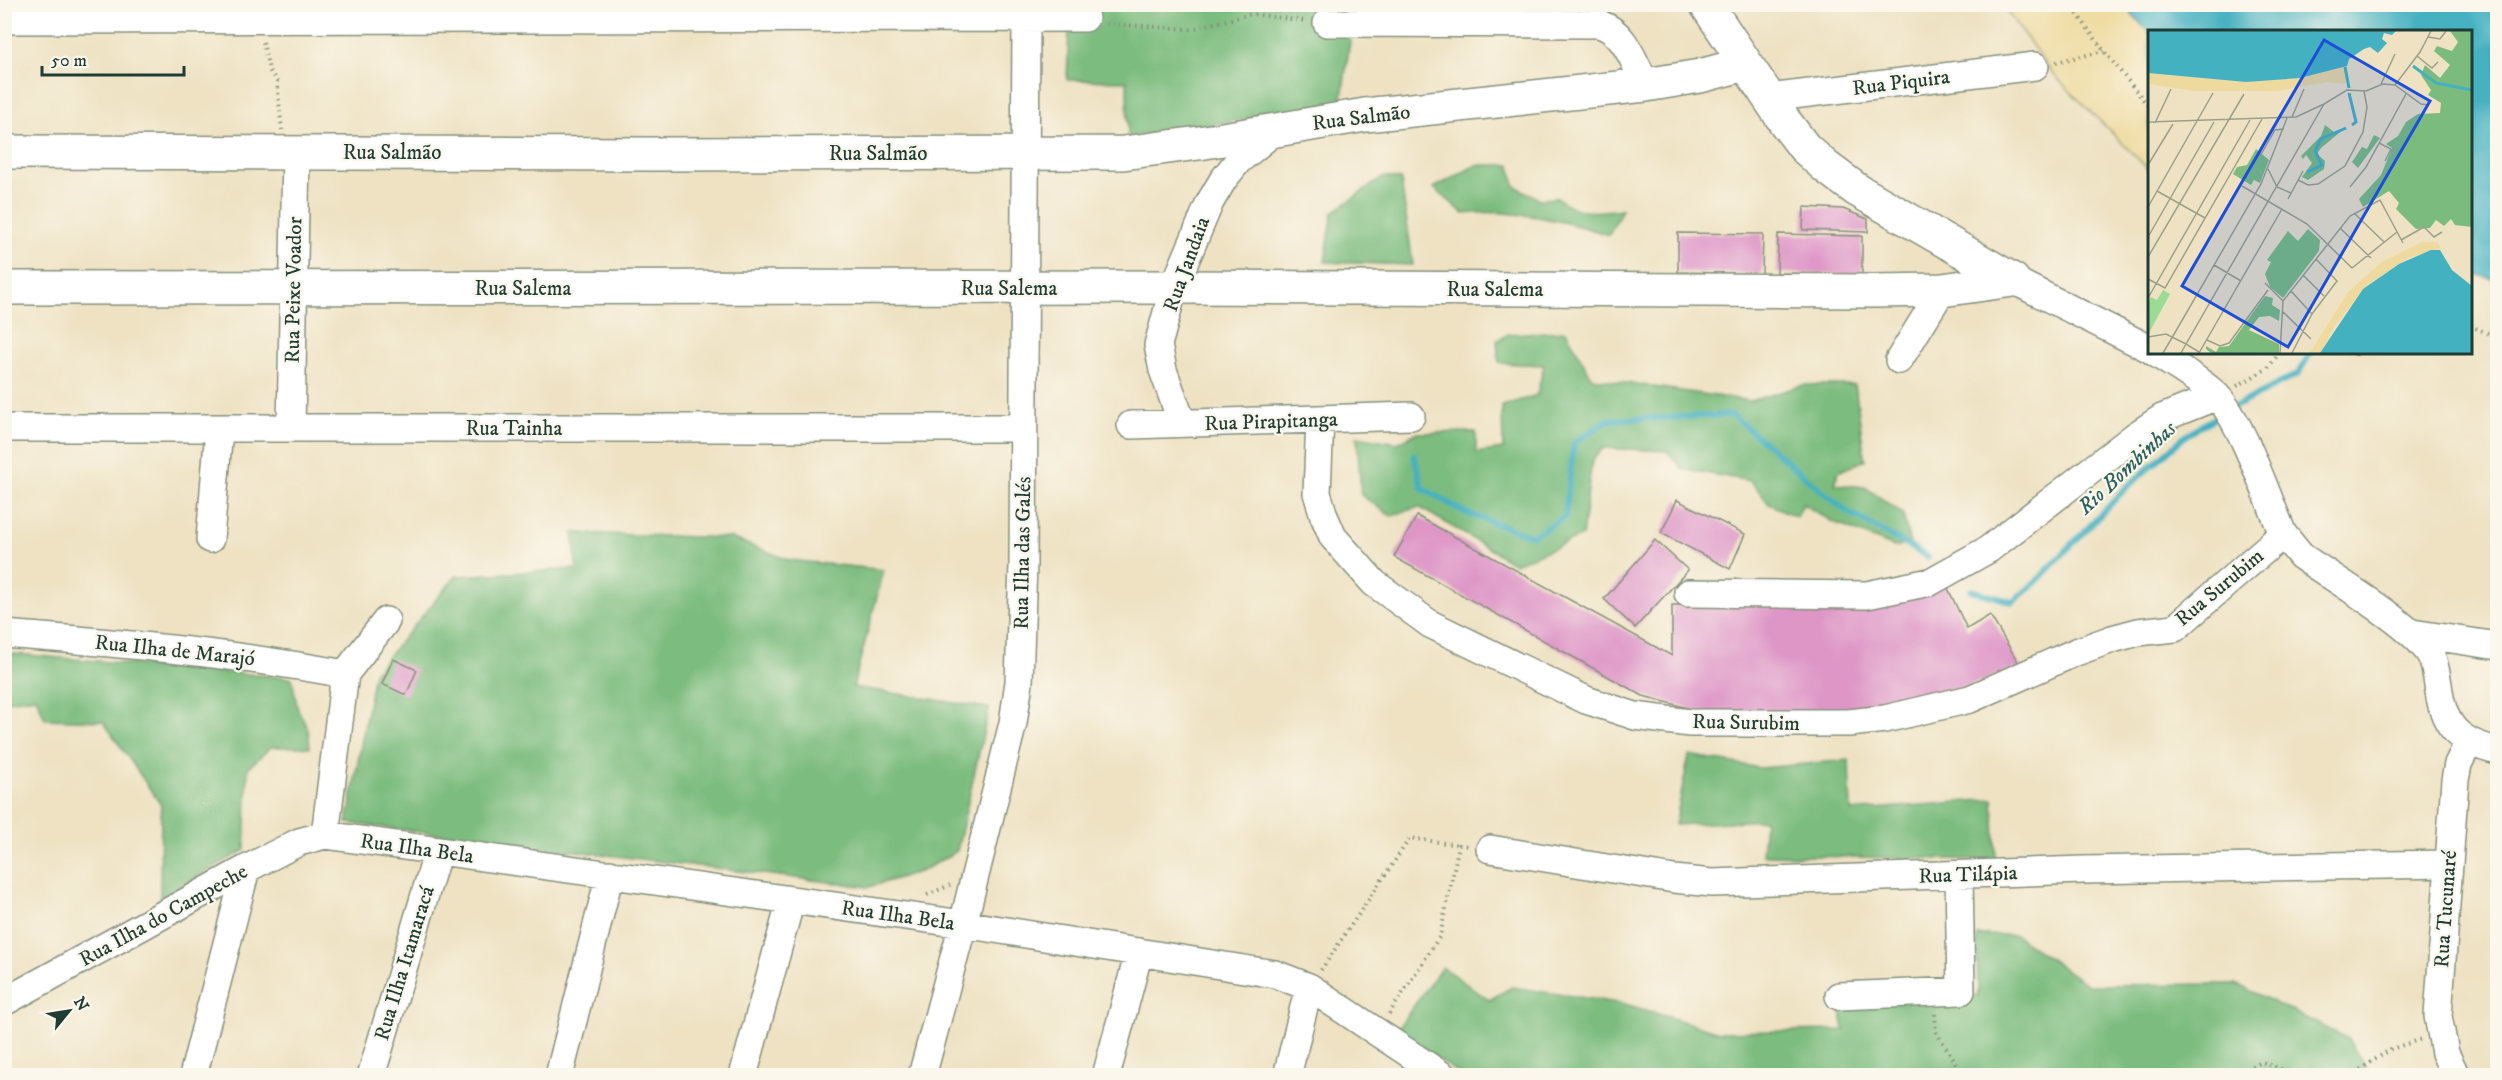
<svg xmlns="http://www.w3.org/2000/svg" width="2502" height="1080" viewBox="0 0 2502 1080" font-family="'IM FELL DW Pica',serif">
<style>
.forest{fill:#7bbc7e;stroke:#4d7c59;stroke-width:1.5}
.sand{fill:#eeda9e;stroke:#868c69;stroke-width:1.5}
.water{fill:#44b1c1;stroke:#32777a;stroke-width:1.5}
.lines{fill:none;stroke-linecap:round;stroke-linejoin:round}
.stream{stroke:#44b1c1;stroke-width:6}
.building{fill:#de96c7}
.minor-casing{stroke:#86907c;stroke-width:30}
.major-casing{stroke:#86907c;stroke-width:36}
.path{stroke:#86907c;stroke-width:4;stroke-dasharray:1.5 4.5;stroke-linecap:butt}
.minor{stroke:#fff;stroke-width:27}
.major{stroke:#fff;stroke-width:33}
.labels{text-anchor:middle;stroke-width:4.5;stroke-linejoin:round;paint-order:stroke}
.street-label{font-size:21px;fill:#1f3d34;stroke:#fbf7ec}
.water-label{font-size:22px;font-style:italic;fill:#2a605e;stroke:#fbf7ec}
.inset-river{fill:none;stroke:#44b1c1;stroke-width:3}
.inset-road{fill:none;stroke:#9ba08a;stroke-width:1.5}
.view{fill:#1d4ed8;fill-opacity:0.15;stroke:#1d4ed8;stroke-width:3}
.inset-edge{fill:none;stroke:#1f3d34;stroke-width:3}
</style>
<rect width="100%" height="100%" fill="#fbf7ec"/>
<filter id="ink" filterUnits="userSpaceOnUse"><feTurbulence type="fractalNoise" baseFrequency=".0167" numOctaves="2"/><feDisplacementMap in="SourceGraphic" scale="12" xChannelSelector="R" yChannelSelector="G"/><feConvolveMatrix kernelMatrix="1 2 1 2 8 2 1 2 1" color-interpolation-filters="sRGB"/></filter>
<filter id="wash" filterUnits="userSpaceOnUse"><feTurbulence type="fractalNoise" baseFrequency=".008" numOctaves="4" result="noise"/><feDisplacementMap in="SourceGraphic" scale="24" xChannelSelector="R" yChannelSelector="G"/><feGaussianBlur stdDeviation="1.35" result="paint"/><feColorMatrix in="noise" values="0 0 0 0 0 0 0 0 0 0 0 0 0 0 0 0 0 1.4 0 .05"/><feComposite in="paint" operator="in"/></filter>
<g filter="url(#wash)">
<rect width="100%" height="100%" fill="#eee2c3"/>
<path class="forest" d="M1070 5H1355L1341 105 1128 137 1127 81 1067 80Z
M1476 165H1510L1515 186 1539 199 1558 198C1579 216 1597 212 1622 209L1609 235C1565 221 1510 208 1464 214L1434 188Z
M1384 177 1401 180 1413 265 1325 262 1333 212Z
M1566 331 1592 378 1750 401 1803 385H1855L1865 460 1838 472 1835 484 1865 487 1903 514 1910 544 1894 547 1833 522 1803 504 1797 517 1769 504 1751 481 1683 469 1667 451 1603 448 1592 461 1582 536 1515 564 1419 507 1391 516 1361 495 1357 436 1398 443 1416 433 1476 432V453L1503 449 1502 406 1537 395 1544 365 1499 363 1497 341 1508 334Z
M573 533 731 538 789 560 884 570 853 687 989 708 957 851 922 871 869 887 347 823 374 673 456 576 577 569Z
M4 653 292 678 297 707 308 729 310 747H271L248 768 245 850 160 898 161 805 103 721 45 719 36 697 5 701Z
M1689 755 1760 768 1849 760 1851 811 1993 799 1996 860 1762 855 1765 820 1675 825Z
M1977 935H2015L2088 985 2236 984 2347 1038 2371 1075 1462 1076 1397 1029 1442 967 1489 1000 1512 987 1625 1004 1719 1032 1844 1030 1839 1001 1978 995Z"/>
<path class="sand" d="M2002 5H2124L2149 33V170L2054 75Z"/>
<path class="water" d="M2124 5H2497V280L2471 273 2470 32 2149 33Z"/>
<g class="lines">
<path class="stream" d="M2234 407 2298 374 2311 352
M1414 455 1422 488 1466 513 1532 536 1565 517 1574 443 1608 420 1732 415 1846 511 1928 557
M1971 590 2013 602 2036 582 2127 487 2190 432 2222 414"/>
</g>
<g id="blocks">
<path class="building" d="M1804 207 1843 209 1868 219V232L1803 230Z
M1678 233 1763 234 1762 274 1678 272Z
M1778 234 1862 236V275L1777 273Z
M1677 500 1745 534 1730 569 1661 533Z
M1417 516 1672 656V605H1882L1945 582 1967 629 1990 615 2021 667 1948 693 1893 705 1850 710 1714 715 1643 696 1394 557Z
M1655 540 1688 570 1635 628 1604 599Z
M393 659 417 670 406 695 382 684Z"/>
</g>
</g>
<g filter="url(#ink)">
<use href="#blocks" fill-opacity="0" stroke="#86907c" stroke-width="1.5"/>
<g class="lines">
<defs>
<path id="minor" d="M4 20 1085 18
M1327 23 1599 24C1625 31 1634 63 1646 85
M1768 98 2035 66
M2013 280 2150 349
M2154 352C2175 366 2198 378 2216 395 2242 421 2267 497 2283 534L2301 556C2331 577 2415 626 2431 656 2436 666 2437 679 2439 691 2444 729 2462 743 2498 751
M1899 360 1942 290
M1320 419 1317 493 1324 516 1333 537 1374 583 1430 624 1586 700 1635 716 1690 723H1849L1885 719 1970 699 2076 652 2112 639 2138 632 2175 628 2283 534
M1182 423 1163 370 1158 345 1174 287 1210 202 1223 180 1238 161 1277 129
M1131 425 1411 416
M4 428H1023
M291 428 296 152
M210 539 219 429
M1688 593 1867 595 1930 582 1989 549 2135 436 2162 418 2217 396
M2412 633 2498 646
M4 634C119 643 232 653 345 674
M325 835 345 674 386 621
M1490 849 1674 879 1712 883 2083 870 2448 864
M1839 996 1961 991 1959 875
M4 1002 246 869 299 842 325 835 963 924 1275 974 1309 987 1443 1076
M193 1076 246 869
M371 1076 438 851
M559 1076 610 874
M743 1076 791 900
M922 1076 963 924 1013 723 1019 682 1023 564 1026 18
M1106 1076 1139 952
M1287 1076 1309 987
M2456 1076 2445 1053 2438 1016 2455 780 2458 764 2469 742"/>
<path id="major" d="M1706 4 1785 122 1804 147 1826 167 1857 190 2013 280
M4 152 653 154 1123 153 1199 143 1365 115 1646 85 1700 76 1745 64
M4 288 1174 287 1873 291 1942 290 2013 280"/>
</defs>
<use href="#minor" class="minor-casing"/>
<use href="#major" class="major-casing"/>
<path class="path" d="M2070 4 2104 51 2150 108
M1106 24 1191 29 1251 14 1306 21
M263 42 269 70 277 82 282 130
M2056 62 2104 51
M2470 326 2498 337
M2356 356V352
M2237 386 2268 368 2280 352
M927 895 950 885
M1321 970 1410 838 1459 845
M1389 1014 1440 936 1459 845 1470 846
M1935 1014 1936 1032 1955 1061 1957 1076
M2238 1076 2240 1072 2262 1062 2300 1076
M2350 1076 2391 1049 2422 1039"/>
<use href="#minor" class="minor"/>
<use href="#major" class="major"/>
</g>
</g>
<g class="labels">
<g class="street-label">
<text transform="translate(1901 82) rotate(-7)" y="7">Rua Piquira</text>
<text transform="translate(1361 117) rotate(-7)" y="7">Rua Salmão</text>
<text x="392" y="159">Rua Salmão</text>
<text x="878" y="160">Rua Salmão</text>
<text transform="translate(1186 264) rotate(-70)" y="7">Rua Jandaia</text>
<text x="523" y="295">Rua Salema</text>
<text x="1009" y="295">Rua Salema</text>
<text x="1495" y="296">Rua Salema</text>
<text transform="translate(293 290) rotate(-89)" y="7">Rua Peixe Voador</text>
<text transform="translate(1271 421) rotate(-2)" y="7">Rua Pirapitanga</text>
<text x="514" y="435">Rua Tainha</text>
<text transform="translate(1022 553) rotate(-89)" y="7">Rua Ilha das Galés</text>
<text transform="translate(2219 587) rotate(-40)" y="7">Rua Surubim</text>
<text transform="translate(175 650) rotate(6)" y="7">Rua Ilha de Marajó</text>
<text transform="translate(1746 722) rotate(1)" y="7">Rua Surubim</text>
<text transform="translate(417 848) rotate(8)" y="7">Rua Ilha Bela</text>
<text transform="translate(1968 874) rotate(-2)" y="7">Rua Tilápia</text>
<text transform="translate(2445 909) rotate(-86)" y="7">Rua Tucunaré</text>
<text transform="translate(163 915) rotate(-29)" y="7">Rua Ilha do Campeche</text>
<text transform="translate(898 915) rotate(8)" y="7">Rua Ilha Bela</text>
<text transform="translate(404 963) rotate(-73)" y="7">Rua Ilha Itamaracá</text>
</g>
<g class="water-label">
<text transform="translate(2126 467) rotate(-43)" y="8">Rio Bombinhas</text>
</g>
</g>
<g transform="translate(2148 30)">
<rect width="324" height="324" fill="#eee2c3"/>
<path d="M15 260 22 264 0 305V273L3 267 9 270Z" fill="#9adc94"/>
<path d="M302 1H324V197L307 195 303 189 296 196 288 190 282 198 268 199 248 179 251 173 241 161 215 177 211 169 233 145 244 118 238 114 250 106 258 92 270 84 292 83 293 73 280 65 283 60 273 45 277 35 292 48 302 35 286 21 289 16 304 21 310 12ZM177 95 186 102 196 99 173 118 169 124 177 131 176 139 160 150 154 147 164 133 158 125 155 129 153 126 173 106ZM226 105 232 108 210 138 204 132 214 117 219 119ZM108 119 121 130 112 153 106 150 103 155 85 144 89 137 99 135ZM160 199 172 210 171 221 135 268 122 257 117 244 123 232 119 230 140 201 150 211ZM117 266 125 268 124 275 132 280 131 291 122 286 111 287 101 300 131 314V323H63L58 319V316L68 322 71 317 81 316Z" fill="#7bbc7e"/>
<path d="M199 36V52L195 54 179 52 129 61H46L0 54V43L98 52 152 48ZM274 212H289L293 218 260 228 219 255 188 294 172 323H162L200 262 234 232Z" fill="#eeda9e"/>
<path d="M0 1H248L244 5 236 3 234 9 239 13 230 23 222 17 216 19 201 29 199 36 152 48 98 52 0 43ZM283 220H292L304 240 324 256V323H172L215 259 251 234Z" fill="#44b1c1"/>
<path class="inset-river" d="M265 36 288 53 324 60M197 37 201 58M201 63 208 92 204 95M159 142 174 135 167 121 173 109 198 98"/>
<path class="inset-road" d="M280 7 292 9 298 1M269 26 284 38 290 32M233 54 247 24M247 55 273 74 281 75M176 74 199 60 218 61 235 54 247 55 272 22 283 1M144 87 156 59M0 92 148 87 176 74M7 93 23 59M231 113 243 119 237 131M112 126 127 100 136 99M0 135 25 94M120 139 129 157 143 163M150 150 160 155 170 154 197 136 215 102 219 77 216 61M94 156 159 194 204 238M202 157 218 137 258 64M9 161 57 188M140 169 155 141M0 177 65 63M206 183 236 212M192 198 223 228M0 207 66 92M253 210 276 197 286 207 294 202M0 227 96 64M66 235 93 251M204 238 249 202M155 245 176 266M0 249 17 258 114 89M117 253 135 271M143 261 164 284M0 268 102 90M135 271 202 186 232 170 255 213M134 281 163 309M25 306 113 154 139 88M0 307 18 304 38 314 176 74M59 310 72 316 81 313 120 260M15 323 25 306M33 323 38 314 51 322M51 323 134 179M132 323 135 271M144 323 164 284 189 251 168 229"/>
<path class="view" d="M176 10 282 71 140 317 34 256Z"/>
<rect width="324" height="324" class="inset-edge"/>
</g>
<rect width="2502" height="1080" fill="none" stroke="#fbf7ec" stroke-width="24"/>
<g transform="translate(69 1011) rotate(60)" stroke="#fbf7ec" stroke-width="4.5" paint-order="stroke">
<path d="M0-4.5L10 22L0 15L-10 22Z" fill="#1f3d34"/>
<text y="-9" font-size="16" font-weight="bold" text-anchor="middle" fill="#1f3d34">N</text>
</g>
<path d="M42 66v9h142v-9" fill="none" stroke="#1f3d34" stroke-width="3"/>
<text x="51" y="66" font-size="18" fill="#1f3d34" stroke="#fbf7ec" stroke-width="4.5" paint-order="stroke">50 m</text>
</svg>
